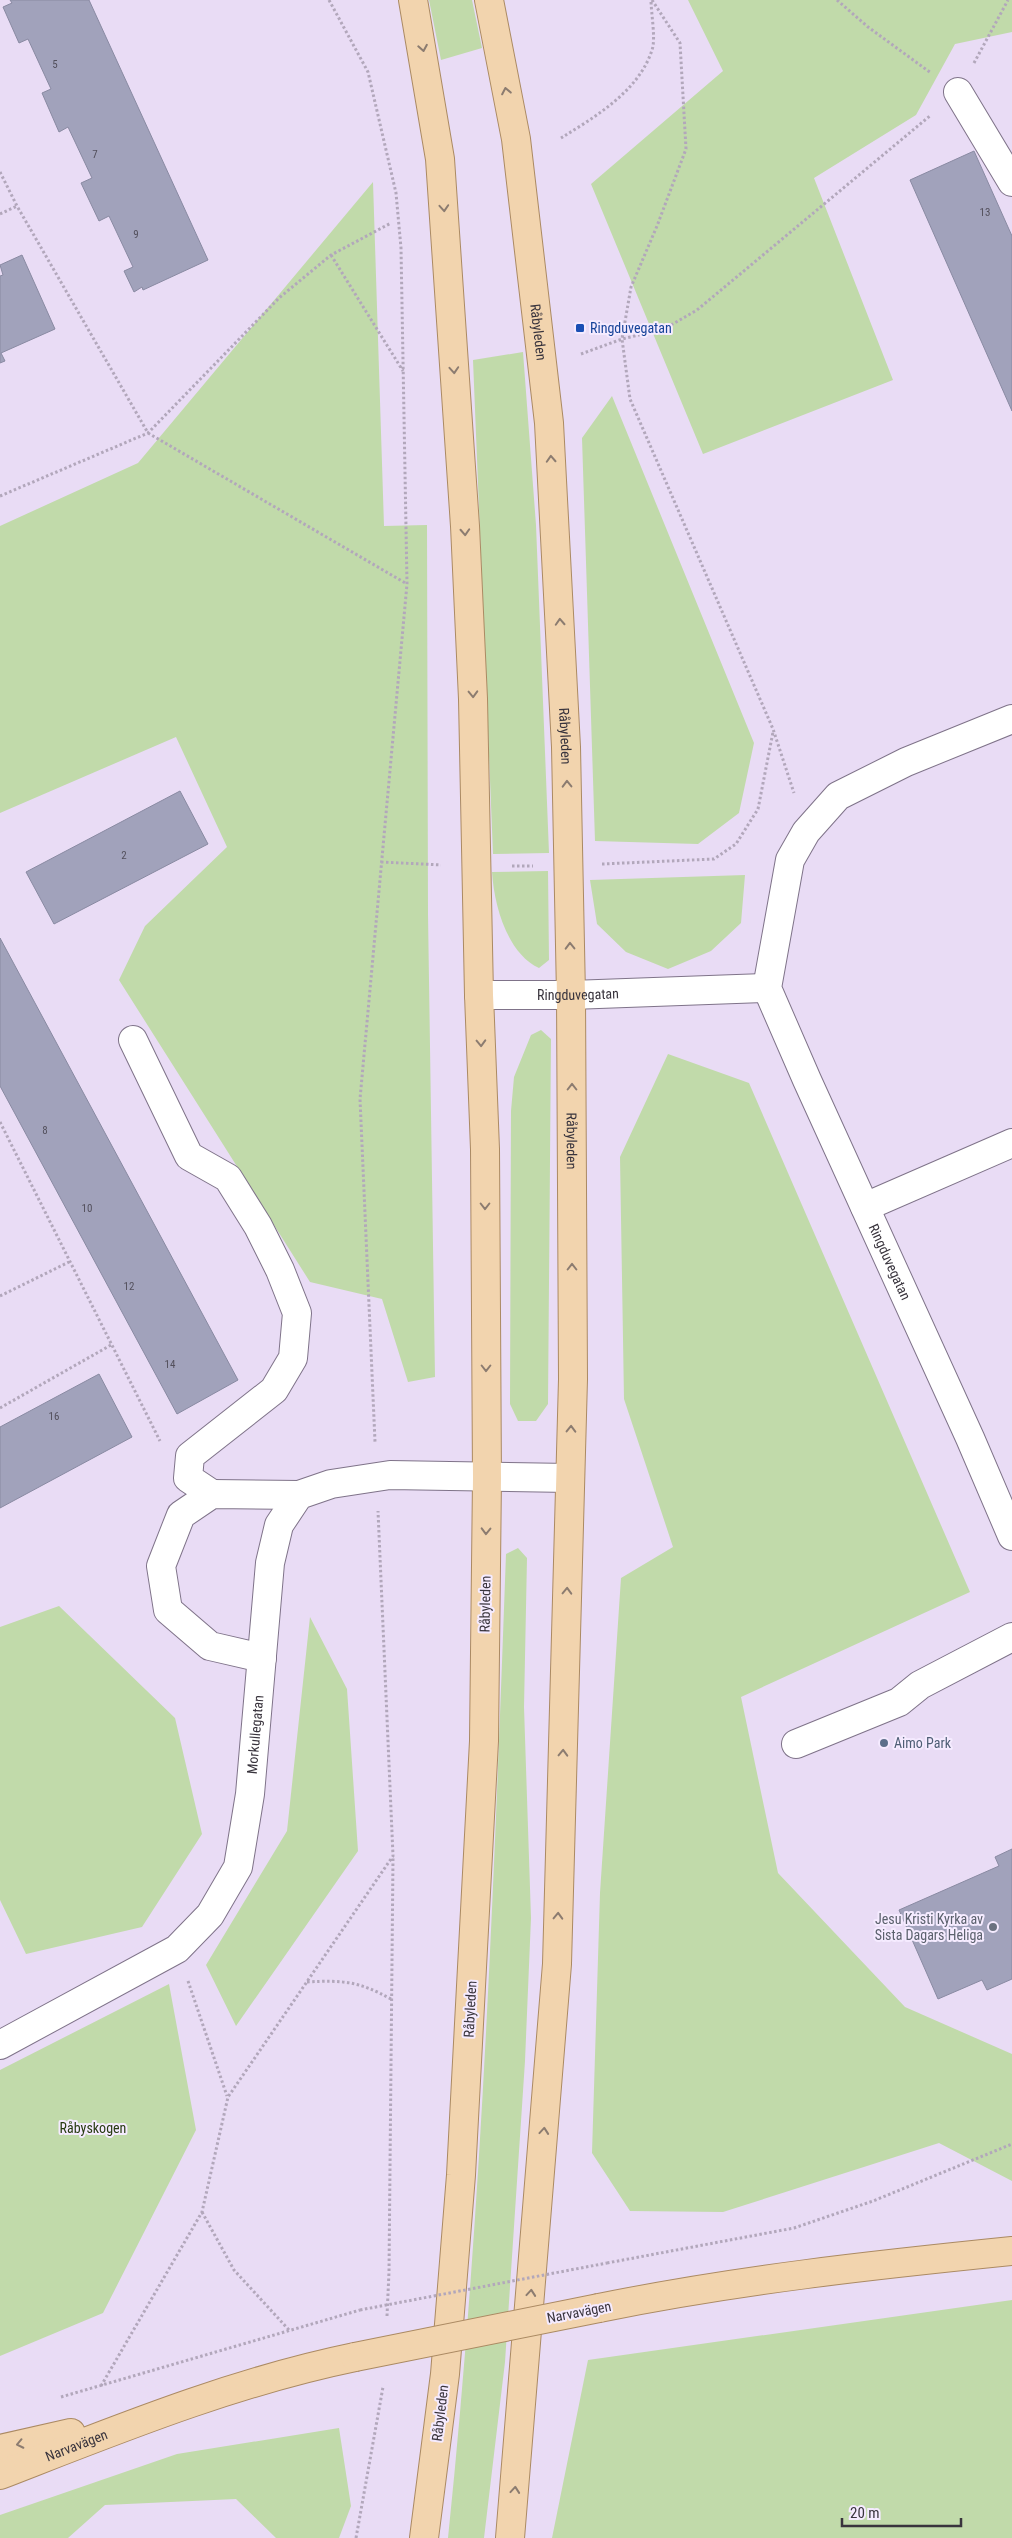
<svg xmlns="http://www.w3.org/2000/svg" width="1012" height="2538" viewBox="0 0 1012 2538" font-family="'Roboto Condensed',sans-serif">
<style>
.green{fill:#c1daaa}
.building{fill:#a1a2bb;stroke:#898aa2}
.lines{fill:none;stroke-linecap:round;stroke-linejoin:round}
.minor-casing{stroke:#7f7389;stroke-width:30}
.major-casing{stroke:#ab8a63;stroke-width:30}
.path{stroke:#b2a7bb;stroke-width:3;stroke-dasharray:2.5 2.5;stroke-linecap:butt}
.minor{stroke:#fff;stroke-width:28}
.major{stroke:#f2d4ae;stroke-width:28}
.major-bridge-casing{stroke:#ab8a63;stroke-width:30;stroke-linecap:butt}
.path-bridge{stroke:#b2a7bb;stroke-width:3;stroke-dasharray:2.5 2.5;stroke-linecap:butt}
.major-bridge{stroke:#f2d4ae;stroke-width:28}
.oneway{stroke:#8c7c70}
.transit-dot{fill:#1a4fb4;stroke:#f5ebff;stroke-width:2}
.service-dot{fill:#5c6f8a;stroke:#f5ebff;stroke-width:2}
.worship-dot{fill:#6b7280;stroke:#f5ebff;stroke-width:2}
.labels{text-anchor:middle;stroke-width:4;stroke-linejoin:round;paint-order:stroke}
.number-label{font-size:11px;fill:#53505c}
.transit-label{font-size:14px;fill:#164399;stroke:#f5ebff;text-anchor:start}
.street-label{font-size:14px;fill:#39343d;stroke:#f5ebff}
.service-label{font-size:14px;fill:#4e5e75;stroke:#f5ebff;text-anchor:start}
.worship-label{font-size:14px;fill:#5b616d;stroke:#f5ebff;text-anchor:end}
.park-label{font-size:14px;fill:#273b11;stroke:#f5ebff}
</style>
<rect width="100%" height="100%" fill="#e9dcf5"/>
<path class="green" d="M429 0H472L482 48 441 60Z
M688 0H1012V32L955 44 916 115 814 178 893 380 703 454 591 184 723 71Z
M373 182 384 526 427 525 428 914 435 1377 408 1382 382 1299 310 1282 119 980 145 926 227 847 176 737 0 813V526L138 463Z
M523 352 536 525 549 853 493 854 473 360Z
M612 396 754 743 739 813 698 844 595 841 582 438Z
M548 871 549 960 539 968C507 953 494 905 492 872Z
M745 875 741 923 711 951 668 969 626 952 597 924 590 880Z
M541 1030 551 1039 548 1404 536 1421H518L510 1404 511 1111 514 1077 531 1035Z
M668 1054 749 1083 970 1592 741 1697 778 1873 905 2007 1012 2054V2181L939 2143 723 2212 630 2211 592 2153 600 1893 621 1578 673 1547 624 1399 620 1157Z
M518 1548 527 1558 524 1707 531 1918 525 2061 505 2362 484 2538H448C482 2211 494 1883 506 1554Z
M59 1606 175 1718 202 1834 142 1927 26 1954 0 1900V1627Z
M310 1617 347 1689 358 1851 236 2026 206 1965 287 1831Z
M169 1984 196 2130 103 2313 0 2356V2070Z
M1012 2300V2538H552L588 2360Z
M339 2428 351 2506 339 2538H276L236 2499 105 2505 68 2538H0V2515L177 2454Z"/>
<path class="building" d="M10 0H89L208 260 143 290 142 287 134 292 124 271 133 267 109 216 99 221 81 183 92 178 68 127 59 132 42 93 51 89 28 39 19 43 3 7 12 3Z
M974 151 1012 236V411L910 180Z
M22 255 55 329 1 353 5 361 0 363V276L3 275 0 265Z
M180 791 208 844 54 924 26 872Z
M0 938 238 1380 177 1414 0 1086Z
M99 1374 132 1437 0 1508V1427Z
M1012 1849V1979L987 1990 982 1980 938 1999 899 1910 999 1866 995 1857Z"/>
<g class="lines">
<defs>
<g id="minor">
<path d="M958 92 1012 182"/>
<path id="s1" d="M1012 719 906 762 838 796 806 832 790 860 767 988 807 1080 970 1438 1012 1536"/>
<path id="s2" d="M479 995H571L767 988"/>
<path d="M133 1040 189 1156 228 1178 258 1226 280 1270 297 1313 293 1358 274 1390 190 1456 188 1478 212 1494"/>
<path d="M865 1207 1012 1143"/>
<path d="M262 1658 210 1646 168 1610 161 1566 181 1515 212 1494 299 1495"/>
<path d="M796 1744 899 1702 920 1685 1012 1637"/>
<path id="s3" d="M0 2045 177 1949 210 1915 238 1867 250 1794 270 1563 279 1525 299 1495 331 1484 390 1475 570 1478"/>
</g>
<g id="major">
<path d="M413 0 440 159 465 526 473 699 479 995 485 1149 487 1478 484 1741 461 2175 445 2374 424 2538"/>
<path id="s4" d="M489 0 516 139 549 423 566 747 571 995 573 1379 557 1964 510 2538"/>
<path d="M599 2308C736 2280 874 2265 1012 2251"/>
<path d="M0 2449 71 2433"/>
<path id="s5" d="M0 2475C116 2430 233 2382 355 2357"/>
</g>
</defs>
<use href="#minor" class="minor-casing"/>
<use href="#major" class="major-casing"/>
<path class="path" d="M329 0 368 72 396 193 401 248 407 584 360 1099 375 1442
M652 0 680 43 686 149 657 226 631 287 622 339 630 399 773 729 794 793
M837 0 868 27 931 73
M974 63 1008 0
M561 138C595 117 639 91 652 50 656 39 651 13 651 0
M0 172 17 206 148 433 407 584
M0 214 17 206
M331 255 403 371
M581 354 622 339 664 329 697 310 931 115
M0 496 148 433 279 298 331 255 391 223
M381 862 441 865
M602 864 714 859 736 844 758 809 773 732
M512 866H533
M0 1122 160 1441
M0 1296 69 1262
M0 1408 111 1345
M188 1981 227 2096
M307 1982C343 1980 358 1981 391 1999
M202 2212 234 2270 289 2330
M607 2263 794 2228 873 2201 1012 2144
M387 2316 389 2272 393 1857
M101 2386 202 2212 228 2097 393 1856 378 1511
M61 2397 360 2310
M356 2538 383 2387"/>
<use href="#minor" class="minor"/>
<use href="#major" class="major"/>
<defs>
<path id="major-bridge" d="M355 2357 599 2308"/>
</defs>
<use href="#major-bridge" class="major-bridge-casing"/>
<path class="path-bridge" d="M360 2310 607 2263"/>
<use href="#major-bridge" class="major-bridge"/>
</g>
<defs><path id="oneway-chevron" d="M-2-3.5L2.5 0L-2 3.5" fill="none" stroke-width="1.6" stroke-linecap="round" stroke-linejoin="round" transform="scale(1.25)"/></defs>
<g class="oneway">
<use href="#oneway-chevron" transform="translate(423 48) rotate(80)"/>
<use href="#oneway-chevron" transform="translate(506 91) rotate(-101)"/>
<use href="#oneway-chevron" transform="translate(444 208) rotate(86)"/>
<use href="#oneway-chevron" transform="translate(454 370) rotate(86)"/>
<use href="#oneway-chevron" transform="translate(551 459) rotate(-93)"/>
<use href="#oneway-chevron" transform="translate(465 532) rotate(87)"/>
<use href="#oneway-chevron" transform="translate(560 622) rotate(-93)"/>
<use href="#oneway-chevron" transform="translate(473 694) rotate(88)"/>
<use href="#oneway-chevron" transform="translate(567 784) rotate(-91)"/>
<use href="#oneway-chevron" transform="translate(570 946) rotate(-91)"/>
<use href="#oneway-chevron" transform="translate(481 1043) rotate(88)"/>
<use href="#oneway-chevron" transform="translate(572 1087) rotate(-90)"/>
<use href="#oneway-chevron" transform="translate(485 1206) rotate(90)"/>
<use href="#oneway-chevron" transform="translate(572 1267) rotate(-90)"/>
<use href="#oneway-chevron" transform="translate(486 1368) rotate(90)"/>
<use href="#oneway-chevron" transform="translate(571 1429) rotate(-89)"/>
<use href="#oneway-chevron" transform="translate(486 1531) rotate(91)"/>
<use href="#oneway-chevron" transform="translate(567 1591) rotate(-88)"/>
<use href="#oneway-chevron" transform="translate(563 1753) rotate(-88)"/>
<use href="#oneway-chevron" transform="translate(558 1916) rotate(-88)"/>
<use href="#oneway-chevron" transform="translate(544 2131) rotate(-85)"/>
<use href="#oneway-chevron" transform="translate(531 2293) rotate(-85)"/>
<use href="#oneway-chevron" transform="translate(20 2444) rotate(168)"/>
<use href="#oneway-chevron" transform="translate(515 2490) rotate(-85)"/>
</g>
<rect class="transit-dot" x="575" y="323" width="10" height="10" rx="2.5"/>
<circle class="service-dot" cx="884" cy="1743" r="5"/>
<circle class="worship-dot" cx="993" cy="1927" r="5"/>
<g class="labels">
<g class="number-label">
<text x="55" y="68">5</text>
<text x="95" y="158">7</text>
<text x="985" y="216">13</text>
<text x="136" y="238">9</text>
<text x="124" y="859">2</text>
<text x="45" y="1134">8</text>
<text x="87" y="1212">10</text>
<text x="129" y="1290">12</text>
<text x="170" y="1368">14</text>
<text x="54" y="1420">16</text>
</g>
<g class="transit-label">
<text x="590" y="333">Ringduvegatan</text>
</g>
<g class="street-label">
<text dy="5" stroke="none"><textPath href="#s4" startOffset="336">Råbyleden</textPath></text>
<text dy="5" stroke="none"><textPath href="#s4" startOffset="741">Råbyleden</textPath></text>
<text dy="5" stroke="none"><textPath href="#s2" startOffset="99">Ringduvegatan</textPath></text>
<text dy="5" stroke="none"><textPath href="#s4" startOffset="1146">Råbyleden</textPath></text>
<text dy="5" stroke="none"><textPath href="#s1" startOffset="701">Ringduvegatan</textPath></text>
<text transform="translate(485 1604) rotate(-89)" y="5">Råbyleden</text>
<text dy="5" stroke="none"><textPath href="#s3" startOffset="438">Morkullegatan</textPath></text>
<text transform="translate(470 2009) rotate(-87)" y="5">Råbyleden</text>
<text transform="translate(579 2312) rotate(-11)" y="5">Narvavägen</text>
<text transform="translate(440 2413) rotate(-83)" y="5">Råbyleden</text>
<text dy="5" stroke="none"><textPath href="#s5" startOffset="82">Narvavägen</textPath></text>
</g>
<g class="service-label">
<text x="894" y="1748">Aimo Park</text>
</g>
<g class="worship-label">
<text x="983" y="1924">Jesu Kristi Kyrka av<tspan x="983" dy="16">Sista Dagars Heliga</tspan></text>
</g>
<g class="park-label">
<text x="93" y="2133">Råbyskogen</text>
</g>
</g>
<path d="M842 2518v8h119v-8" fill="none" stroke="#39343d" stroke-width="2.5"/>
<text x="850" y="2518" font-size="15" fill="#39343d" stroke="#f5ebff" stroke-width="4" paint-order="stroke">20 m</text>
</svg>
